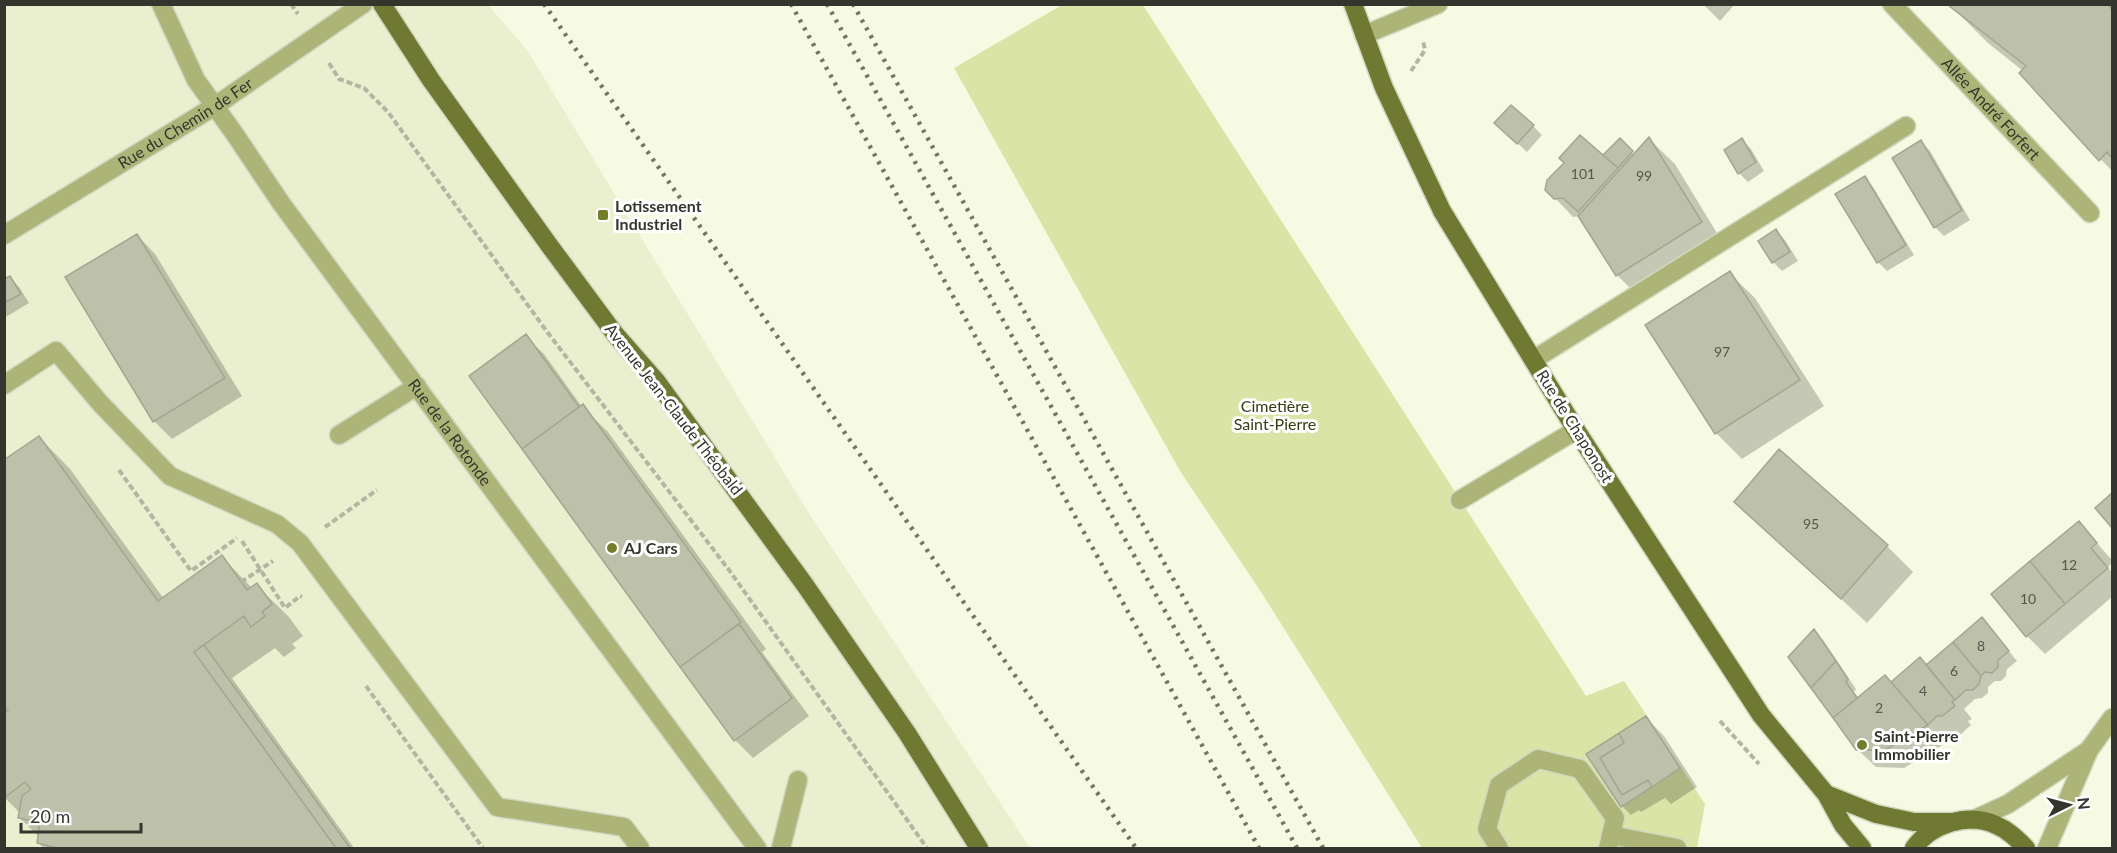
<svg xmlns="http://www.w3.org/2000/svg" width="2117" height="853" viewBox="0 0 2117 853" font-family="Lato,sans-serif">
<style>
.built{fill:#eaefd0}
.green{fill:#dae4a6}
.shadow{fill:#0003}
.building{fill:#bdc1aa;stroke:#a3a690;stroke-width:1.5}
.lines{fill:none;stroke-linecap:round;stroke-linejoin:round}
.minor-casing{stroke:#d3d7c1;stroke-width:21}
.major-casing{stroke:#d3d7c1;stroke-width:21}
.path{stroke:#b3b6a3;stroke-width:4;stroke-dasharray:6 3;stroke-linecap:butt}
.minor{stroke:#acb577;stroke-width:18}
.major{stroke:#707932;stroke-width:18}
.rail{stroke:#737567;stroke-width:4.5;stroke-dasharray:3 6;stroke-linecap:butt}
.poi-dot{fill:#747d29;stroke:#fff;stroke-width:2}
.labels{text-anchor:middle;stroke-width:6;stroke-linejoin:round;paint-order:stroke}
.number-label{font-size:14px;fill:#56584c}
.street-label{font-size:16px;fill:#34352c;stroke:#fff}
.poi-label{font-size:16px;font-weight:bold;fill:#34352c;stroke:#fff;text-anchor:start}
.park-label{font-size:16px;fill:#373c11;stroke:#fff}
</style>
<rect width="100%" height="100%" fill="#f6fae2"/>
<path class="built" d="M5 4 488 5 527 50 805 507 1030 848H5Z"/>
<path class="green" d="M1062 5H1143L1586 696 1624 681 1705 804 1697 848H1422L1261 592 1180 471 954 68Z"/>
<path class="shadow" d="M1703 4H1735L1720 21Z
M2112 4V171L2047 103 2023 71 1988 43 1950 5Z
M1533 126 1542 135 1527 152 1505 132Z
M1649 139 1675 164 1726 248 1643 301 1617 275 1580 216 1573 217 1555 198 1566 163 1603 157 1620 140 1635 155Z
M1742 140 1751 149 1764 171 1748 182 1739 173Z
M1921 142 1930 151 1970 220 1944 236 1935 227Z
M1864 178 1873 187 1914 255 1887 271 1878 262Z
M1776 231 1785 240 1798 261 1782 271 1773 262Z
M137 235 155 254 242 396 172 439 154 421Z
M1729 273 1755 298 1824 406 1742 459 1716 433 1647 325Z
M10 278 19 287 29 303 4 318V281Z
M525 336 544 354 582 407 608 432 766 649 762 652 809 716 753 758 735 740 471 376Z
M39 437 70 469 164 599 222 557 252 588 256 585 288 616 303 636 292 644 296 648 284 657 275 648 232 678 354 848H44L38 843 39 837 19 817 20 813 4 797 10 711Z
M1779 451 1887 546 1913 572 1867 623 1736 502Z
M2079 523 2112 560V563L2108 567 2112 573V597L2045 654 2027 636 1993 594Z
M1990 628 2017 661 2007 669 2006 676 2001 681H1995L1988 687V693L1982 698 1975 699 1964 709 1972 719 1968 721 1971 725 1961 734H1955L1946 743 1904 768 1876 767 1857 749 1833 717 1814 631 1823 640 1856 689 1854 692 1859 698 1927 667Z
M1646 718 1664 736 1697 787 1671 804 1665 798 1641 812 1639 810 1631 815 1622 806Z"/>
<path class="building" d="M2108 4 2112 10V158L2107 152 2099 161 2019 73 2026 66 1948 5Z
M1511 105 1534 125 1517 144 1494 123Z
M1580 135 1618 168 1578 212 1563 198 1554 199 1545 190 1547 180 1564 163 1559 158Z
M1649 137 1702 222 1616 276 1578 216Z
M1620 138 1633 151 1618 168 1603 155Z
M1742 138 1756 162 1738 174 1724 150Z
M1921 140 1962 210 1934 228 1892 158Z
M1865 176 1906 245 1877 263 1835 194Z
M1776 229 1790 252 1772 263 1758 241Z
M137 234 225 378 153 422 65 277Z
M1730 271 1800 380 1715 434 1645 325Z
M10 276 21 294 4 303V279Z
M526 334 579 407 522 449 469 376Z
M583 404 741 622 680 667 522 449Z
M39 436 158 601 222 555 247 590 257 583 272 604 262 612 265 616 251 627 244 616 194 652 336 848H58L37 843 40 822 18 818 22 796 31 789 25 782 4 798V712L8 710 4 706V460Z
M1779 449 1888 545 1841 599 1734 502Z
M2112 493V528L2095 508Z
M2079 521 2097 543 2091 548 2108 568 2065 604 2030 561Z
M2030 561 2065 604 2026 637 1991 594Z
M1982 617 2009 651 1998 660V667L1992 673 1985 672 1981 676 1953 642Z
M739 624 792 698 734 741 680 667Z
M1814 629 1836 661 1811 688 1788 657Z
M1953 642 1981 676 1979 684 1973 690H1966L1955 700 1926 665Z
M204 645 350 848H336L194 652Z
M1920 657 1955 700 1952 702 1955 706 1942 716H1937L1928 725 1891 682Z
M1836 661 1848 679 1846 682 1857 698 1833 718 1811 688Z
M1885 675 1928 725 1885 750H1856L1833 718Z
M1646 716 1680 768 1652 787 1648 780 1622 795 1600 758 1624 743 1619 733Z
M1619 733 1624 743 1600 758 1622 795 1648 780 1652 787 1621 807 1586 754Z"/>
<g class="lines">
<defs>
<g id="minor">
<path id="s1" d="M161 4 196 80 234 133 281 203 757 848"/>
<path id="s2" d="M1892 4 2090 213"/>
<path d="M1364 35 1438 4"/>
<path id="s3" d="M4 235 215 106 363 4"/>
<path d="M1533 360 1906 126"/>
<path d="M4 385 56 351 100 403 170 476 277 524 300 543 497 807 624 827 640 848"/>
<path d="M339 435 417 386"/>
<path d="M1460 500 1576 430"/>
<path d="M1973 820 2008 804 2089 750"/>
<path d="M1611 835 1677 848"/>
<path d="M781 848 798 780"/>
<path d="M1499 848 1487 829 1499 785 1538 759 1580 769 1615 818 1608 848"/>
<path d="M2047 848 2089 750 2112 718"/>
</g>
<path id="major" d="M382 4 431 80 549 245 615 334 657 382 805 585 907 733 979 848
M1353 4 1384 88 1442 211 1576 430 1761 715 1826 794 1843 825 1862 848
M1826 794 1876 814 1914 822H1952
M1914 848C1931 824 1968 812 1996 825 2008 830 2017 839 2026 848"/>
</defs>
<use href="#minor" class="minor-casing"/>
<use href="#major" class="major-casing"/>
<path class="path" d="M291 4 298 14
M329 63 339 79 364 88 388 112 548 333 729 570 927 848
M1411 71 1425 50 1423 41
M119 470 191 571 237 538
M325 527 377 490
M242 541 285 608 300 596 302 597
M241 582 273 561
M366 686 483 848
M1720 721 1759 764"/>
<use href="#minor" class="minor"/>
<use href="#major" class="major"/>
<path class="rail" d="M544 4 1136 848
M791 4 1259 848
M827 4 1297 848
M853 4 1323 848"/>
</g>
<g class="poi-dot">
<rect x="597" y="209" width="12" height="12" rx="3"/>
<circle cx="612" cy="548" r="6"/>
<circle cx="1862" cy="745" r="6"/>
</g>
<g class="labels">
<g class="number-label">
<text x="1583" y="179">101</text>
<text x="1644" y="181">99</text>
<text x="1722" y="357">97</text>
<text x="1811" y="529">95</text>
<text x="2069" y="570">12</text>
<text x="2028" y="604">10</text>
<text x="1981" y="651">8</text>
<text x="1954" y="676">6</text>
<text x="1923" y="696">4</text>
<text x="1879" y="713">2</text>
</g>
<g class="street-label">
<text dy="6" stroke="none"><textPath href="#s2" startOffset="144">Allée André Forfert</textPath></text>
<text dy="6" stroke="none"><textPath href="#s3" startOffset="213">Rue du Chemin de Fer</textPath></text>
<text transform="translate(674 409) rotate(52)" y="6">Avenue Jean-Claude Théobald</text>
<text transform="translate(1575 426) rotate(58)" y="6">Rue de Chaponost</text>
<text dy="6" stroke="none"><textPath href="#s1" startOffset="518">Rue de la Rotonde</textPath></text>
</g>
<g class="poi-label">
<text x="615" y="212">Lotissement<tspan x="615" dy="18">Industriel</tspan></text>
<text x="624" y="554">AJ Cars</text>
<text x="1874" y="742">Saint-Pierre<tspan x="1874" dy="18">Immobilier</tspan></text>
</g>
<g class="park-label">
<text x="1275" y="412">Cimetière<tspan x="1275" dy="18">Saint-Pierre</tspan></text>
</g>
</g>
<rect width="2117" height="853" fill="none" stroke="#34352c" stroke-width="12"/>
<g transform="translate(2069 805) rotate(84)" stroke="#ffffff" stroke-width="4.5" paint-order="stroke">
<path d="M0-4.5L10 22L0 15L-10 22Z" fill="#34352c"/>
<text y="-9" font-size="16" font-weight="bold" text-anchor="middle" fill="#34352c">N</text>
</g>
<path d="M21 823v9h120v-9" fill="none" stroke="#34352c" stroke-width="3"/>
<text x="30" y="823" font-size="18" fill="#34352c" stroke="#ffffff" stroke-width="4.5" paint-order="stroke">20 m</text>
</svg>
